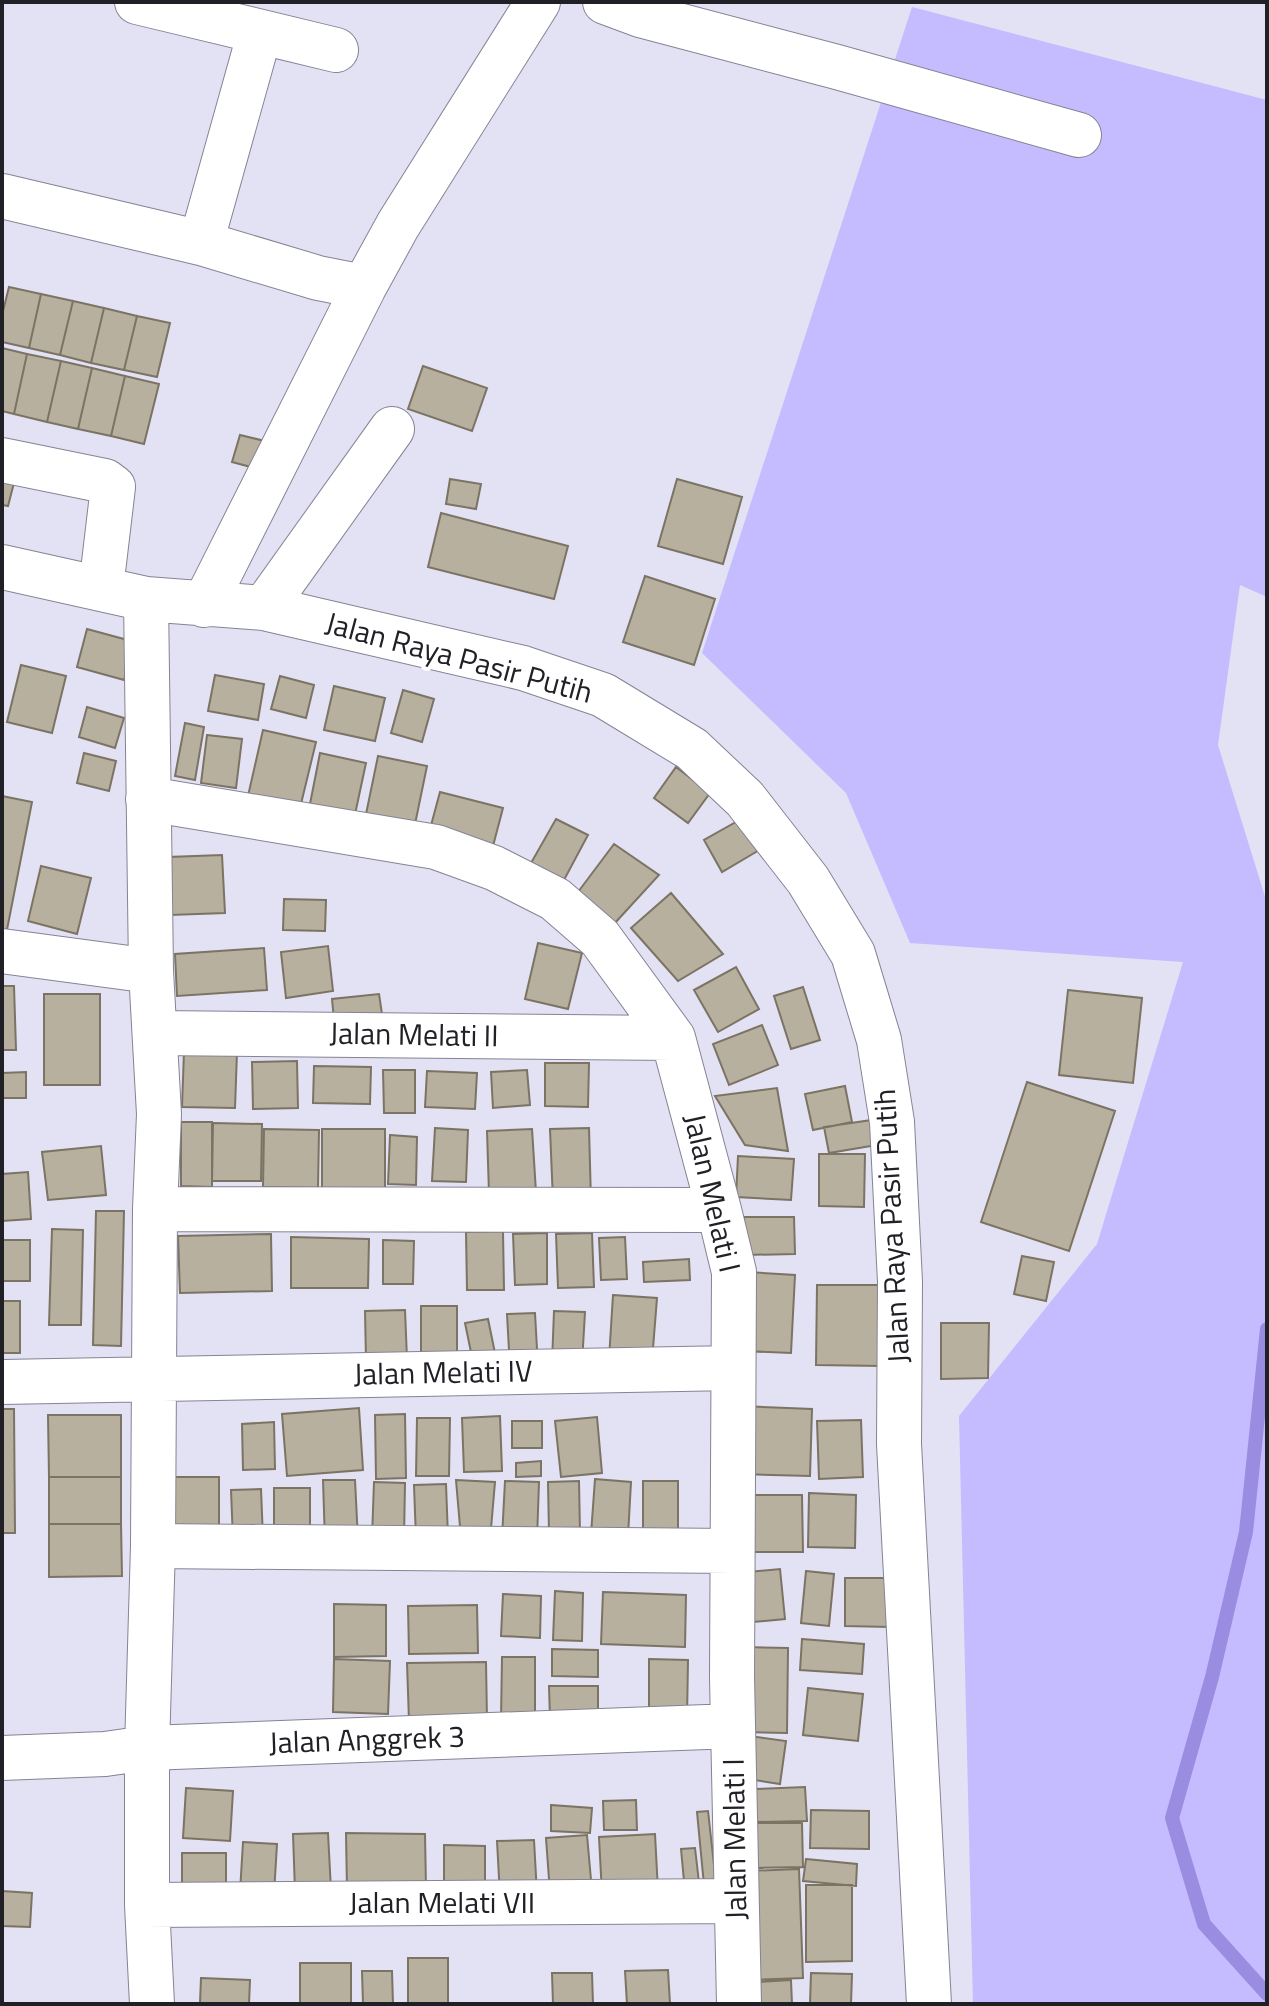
<svg xmlns="http://www.w3.org/2000/svg" width="1269" height="2006" viewBox="0 0 1269 2006" font-family="'Titillium Web',sans-serif">
<style>
.green{fill:#c4bcfe}
.lines{fill:none;stroke-linecap:round;stroke-linejoin:round}
.stream{stroke:#998ce1;stroke-width:14}
.building{fill:#b7b09f;stroke:#7b7363;stroke-width:2}
.minor-casing{stroke:#858394;stroke-width:46}
.minor{stroke:#fff;stroke-width:44}
.labels{text-anchor:middle;stroke-width:8;stroke-linejoin:round;paint-order:stroke}
.street-label{font-size:30px;fill:#202026;stroke:#fff}
</style>
<rect width="100%" height="100%" fill="#e3e1f4"/>
<path class="green" d="M912 7 1267 100V597L1240 585 1218 745 1267 903V2004H973L959 1416 1097 1244 1183 962 910 943 846 793 702 653Z"/>
<g class="lines">
<path class="stream" d="M1267 1329 1246 1532 1212 1677 1172 1818 1204 1924 1267 1994"/>
</g>
<path class="building" d="M9 287 41 294 29 348 2 342V315Z
M41 294 73 301 60 355 29 348Z
M73 301 104 308 91 363 60 355Z
M104 308 137 316 124 370 91 363Z
M137 316 170 323 157 377 124 370Z
M2 348 27 354 14 414 2 411Z
M27 354 61 361 47 422 14 414Z
M61 361 92 368 78 429 47 422Z
M423 366 487 388 472 431 408 409Z
M92 368 125 376 111 436 78 429Z
M125 376 159 384 144 444 111 436Z
M240 435 273 443 266 471 232 462Z
M2 472 16 475 8 506 2 505Z
M450 479 481 484 476 509 446 504Z
M677 479 742 497 723 564 658 546Z
M441 513 568 546 554 599 428 567Z
M645 576 715 599 694 665 623 642Z
M87 629 135 642 124 680 77 667Z
M21 665 66 676 52 733 7 722Z
M215 675 264 684 258 720 208 711Z
M280 676 314 685 306 718 271 709Z
M334 686 385 698 375 741 324 730Z
M403 690 434 699 422 742 391 733Z
M87 707 124 718 115 748 79 737Z
M185 723 204 727 195 780 175 776Z
M263 730 316 742 300 808 248 796Z
M207 735 242 739 236 788 201 783Z
M84 753 116 761 109 791 77 783Z
M320 753 366 763 354 819 309 809Z
M378 756 427 766 414 829 365 819Z
M676 767 710 793 688 823 654 798Z
M440 792 503 808 493 846 430 829Z
M2 796 32 802 5 940H2Z
M743 818 761 849 722 872 704 840Z
M556 819 588 835 564 880 531 863Z
M614 844 659 875 614 924 578 892Z
M222 855 225 913 170 915 168 857Z
M41 866 91 878 77 934 28 921Z
M671 893 723 954 678 981 631 928Z
M284 899 326 900 325 931 283 930Z
M538 943 582 953 568 1009 525 999Z
M328 946 333 991 286 998 281 952Z
M264 948 267 990 177 996 175 954Z
M736 967 759 1009 718 1032 694 990Z
M2 986H14L16 1050H2Z
M803 987 820 1040 791 1049 774 996Z
M1068 990 1142 998 1133 1083 1059 1075Z
M44 994H100V1085H44Z
M379 994 382 1014 334 1020 332 999Z
M762 1025 778 1065 729 1085 713 1044Z
M184 1051 237 1052 235 1108 182 1107Z
M297 1061 298 1108 253 1109 252 1062Z
M545 1063H589L588 1107 545 1106Z
M314 1066 371 1067 370 1104 313 1103Z
M383 1070H415V1113H384Z
M527 1070 530 1105 493 1108 491 1072Z
M427 1071 477 1073 475 1109 425 1107Z
M26 1072V1098H2V1073Z
M1027 1082 1115 1111 1069 1251 981 1222Z
M845 1086 852 1122 813 1130 805 1094Z
M777 1088 788 1151 745 1145 715 1096Z
M885 1118 889 1143 829 1153 824 1127Z
M181 1122H212V1187L181 1186Z
M213 1123 262 1124 261 1181H212Z
M435 1128 468 1130 466 1182 432 1181Z
M589 1128 591 1201H553L550 1129Z
M264 1129 319 1130 318 1188 263 1187Z
M322 1129H385V1191H322Z
M532 1129 536 1192 489 1194 487 1131Z
M390 1135 417 1137 416 1185 388 1184Z
M101 1146 106 1195 48 1200 42 1152Z
M819 1154H865L864 1207 819 1206Z
M738 1156 794 1159 791 1200 736 1197Z
M28 1172 31 1219 2 1221V1174Z
M96 1211H124L121 1346 93 1345Z
M744 1217H794L795 1254 745 1255Z
M52 1229 83 1230 81 1325H49Z
M503 1231 504 1290H467L466 1232Z
M547 1233V1284L515 1285 513 1234Z
M592 1233 594 1287 558 1288 556 1234Z
M271 1234 272 1291 180 1293 178 1236Z
M291 1237 369 1239 368 1288H291Z
M625 1237 627 1279 601 1280 599 1238Z
M2 1240H30V1281H2Z
M383 1240 414 1241 413 1284H383Z
M1022 1256 1054 1262 1046 1301 1014 1294Z
M689 1259 690 1280 644 1282 643 1262Z
M747 1272 795 1275 791 1353 743 1351Z
M817 1285H883L882 1366 816 1365Z
M613 1295 657 1298 652 1361 609 1359Z
M2 1301H20V1353H2Z
M421 1306H457V1361H421Z
M405 1310 407 1359 366 1360 365 1311Z
M554 1311 585 1312 582 1364 552 1363Z
M535 1313 538 1367 510 1368 507 1314Z
M488 1319 495 1353 472 1357 465 1323Z
M941 1323H989L988 1378 941 1379Z
M741 1406 812 1409 810 1476 740 1474Z
M359 1408 363 1470 287 1476 282 1414Z
M2 1409H14L15 1533H2Z
M405 1414 406 1478 376 1479 375 1415Z
M48 1415H121V1477H49Z
M500 1416 502 1471 464 1472 462 1418Z
M597 1417 602 1473 561 1477 555 1421Z
M417 1418H450L449 1476H416Z
M861 1420 863 1477 819 1479 817 1421Z
M512 1421H542V1448H512Z
M274 1422 275 1469 243 1470 242 1424Z
M541 1461V1476L516 1477V1463Z
M49 1477H121V1524H49Z
M171 1477H219V1539L171 1538Z
M595 1479 631 1482 628 1536 591 1534Z
M323 1480H355L358 1540 325 1542Z
M456 1480 495 1482 490 1540 461 1538Z
M505 1481 539 1482 537 1540 502 1538Z
M579 1481 580 1533H549L548 1482Z
M643 1481H678V1546H643Z
M374 1482 405 1483 404 1539 372 1538Z
M446 1484 448 1537 416 1539 414 1485Z
M274 1488H310V1544L274 1543Z
M261 1489 263 1539 233 1540 231 1490Z
M809 1493 856 1495 855 1548 808 1547Z
M746 1495H802L803 1552H746Z
M49 1524H121L122 1576 49 1577Z
M780 1569 785 1619 742 1623 737 1573Z
M806 1571 834 1574 829 1626 801 1623Z
M845 1578H890V1627L845 1626Z
M555 1591 583 1593 582 1641 553 1640Z
M603 1592 686 1595 685 1647 601 1644Z
M503 1594 541 1596 540 1638 501 1636Z
M334 1604 386 1605V1656L334 1657Z
M477 1605 478 1653 409 1654 408 1606Z
M802 1639 864 1644 862 1674 800 1670Z
M746 1647 788 1648 787 1733 745 1732Z
M552 1649 598 1650V1677L552 1676Z
M502 1657H535V1720H501Z
M334 1659 390 1661 388 1714 333 1712Z
M649 1659 688 1660 687 1719 649 1718Z
M486 1662 487 1720 409 1721 407 1663Z
M549 1686H598V1720L550 1719Z
M808 1688 863 1694 858 1741 803 1735Z
M749 1736 786 1741 780 1784 742 1778Z
M805 1787 807 1821 756 1822 755 1789Z
M186 1788 233 1791 230 1841 183 1838Z
M636 1800 637 1830H604L603 1801Z
M551 1805 592 1808 590 1833 551 1831Z
M811 1810 869 1811V1849L810 1848Z
M708 1811 716 1883 704 1885 697 1812Z
M749 1823H802L803 1867 749 1868Z
M328 1833 331 1890 295 1891 293 1834Z
M346 1833 425 1834 426 1889 347 1890Z
M655 1834 658 1891 602 1894 599 1837Z
M587 1835 592 1891 550 1893 546 1838Z
M534 1840 537 1894 500 1896 497 1841Z
M243 1842 277 1844 274 1894 240 1892Z
M444 1845 485 1846V1889H444Z
M695 1848 701 1900 686 1902 681 1849Z
M182 1853H226V1895H182Z
M806 1859 857 1864 856 1886 803 1881Z
M799 1869 803 1978 751 1980 747 1871Z
M806 1885H852V1961L806 1962Z
M2 1891 32 1893 30 1927 2 1926Z
M408 1958H448V2004H408Z
M300 1963H351V2004H300Z
M668 1970 670 2004H627L625 1971Z
M362 1971H392L393 2004H363Z
M552 1973H592L593 2004H553Z
M811 1973 852 1974 851 2004H810Z
M201 1978 250 1980 249 2004 200 2003Z
M791 1980 792 2004H745L744 1983Z"/>
<g class="lines">
<defs>
<path id="minor" d="M137 2 336 50
M605 2 640 15 837 67 1079 135
M2 196 201 243 318 278 364 287
M201 243 260 32
M2 460 105 481 113 487 101 588
M2 567 146 599 264 608 523 668 603 695 692 749 745 799 808 880 853 954 879 1040 892 1122 900 1282 899 1444 929 2004
M146 599 151 971 159 1114 155 1209 153 1546 147 1748V1905L152 2004
M204 605 364 287 398 225 538 2
M264 608 392 429
M148 799 436 847 494 868 555 899 600 938 673 1038 719 1210 734 1272 732 1678 739 2004
M2 951 151 971
M156 1033 673 1038
M155 1209 719 1210
M2 1382 733 1368
M153 1546 732 1551
M2 1758 105 1754 147 1748 733 1726
M147 1905 736 1901"/>
</defs>
<use href="#minor" class="minor-casing"/>
<use href="#minor" class="minor"/>
</g>
<g class="labels">
<g class="street-label">
<text transform="translate(459 658) rotate(15)" y="10">Jalan Raya Pasir Putih</text>
<text transform="translate(414 1035) rotate(1)" y="10">Jalan Melati II</text>
<text transform="translate(712 1193) rotate(77)" y="10">Jalan Melati I</text>
<text transform="translate(892 1226) rotate(-93)" y="10">Jalan Raya Pasir Putih</text>
<text transform="translate(443 1373) rotate(-1)" y="10">Jalan Melati IV</text>
<text transform="translate(367 1740) rotate(-2)" y="10">Jalan Anggrek 3</text>
<text transform="translate(735 1839) rotate(-91)" y="10">Jalan Melati I</text>
<text x="442" y="1913">Jalan Melati VII</text>
</g>
</g>
<rect width="1269" height="2006" fill="none" stroke="#202026" stroke-width="8"/>
</svg>
